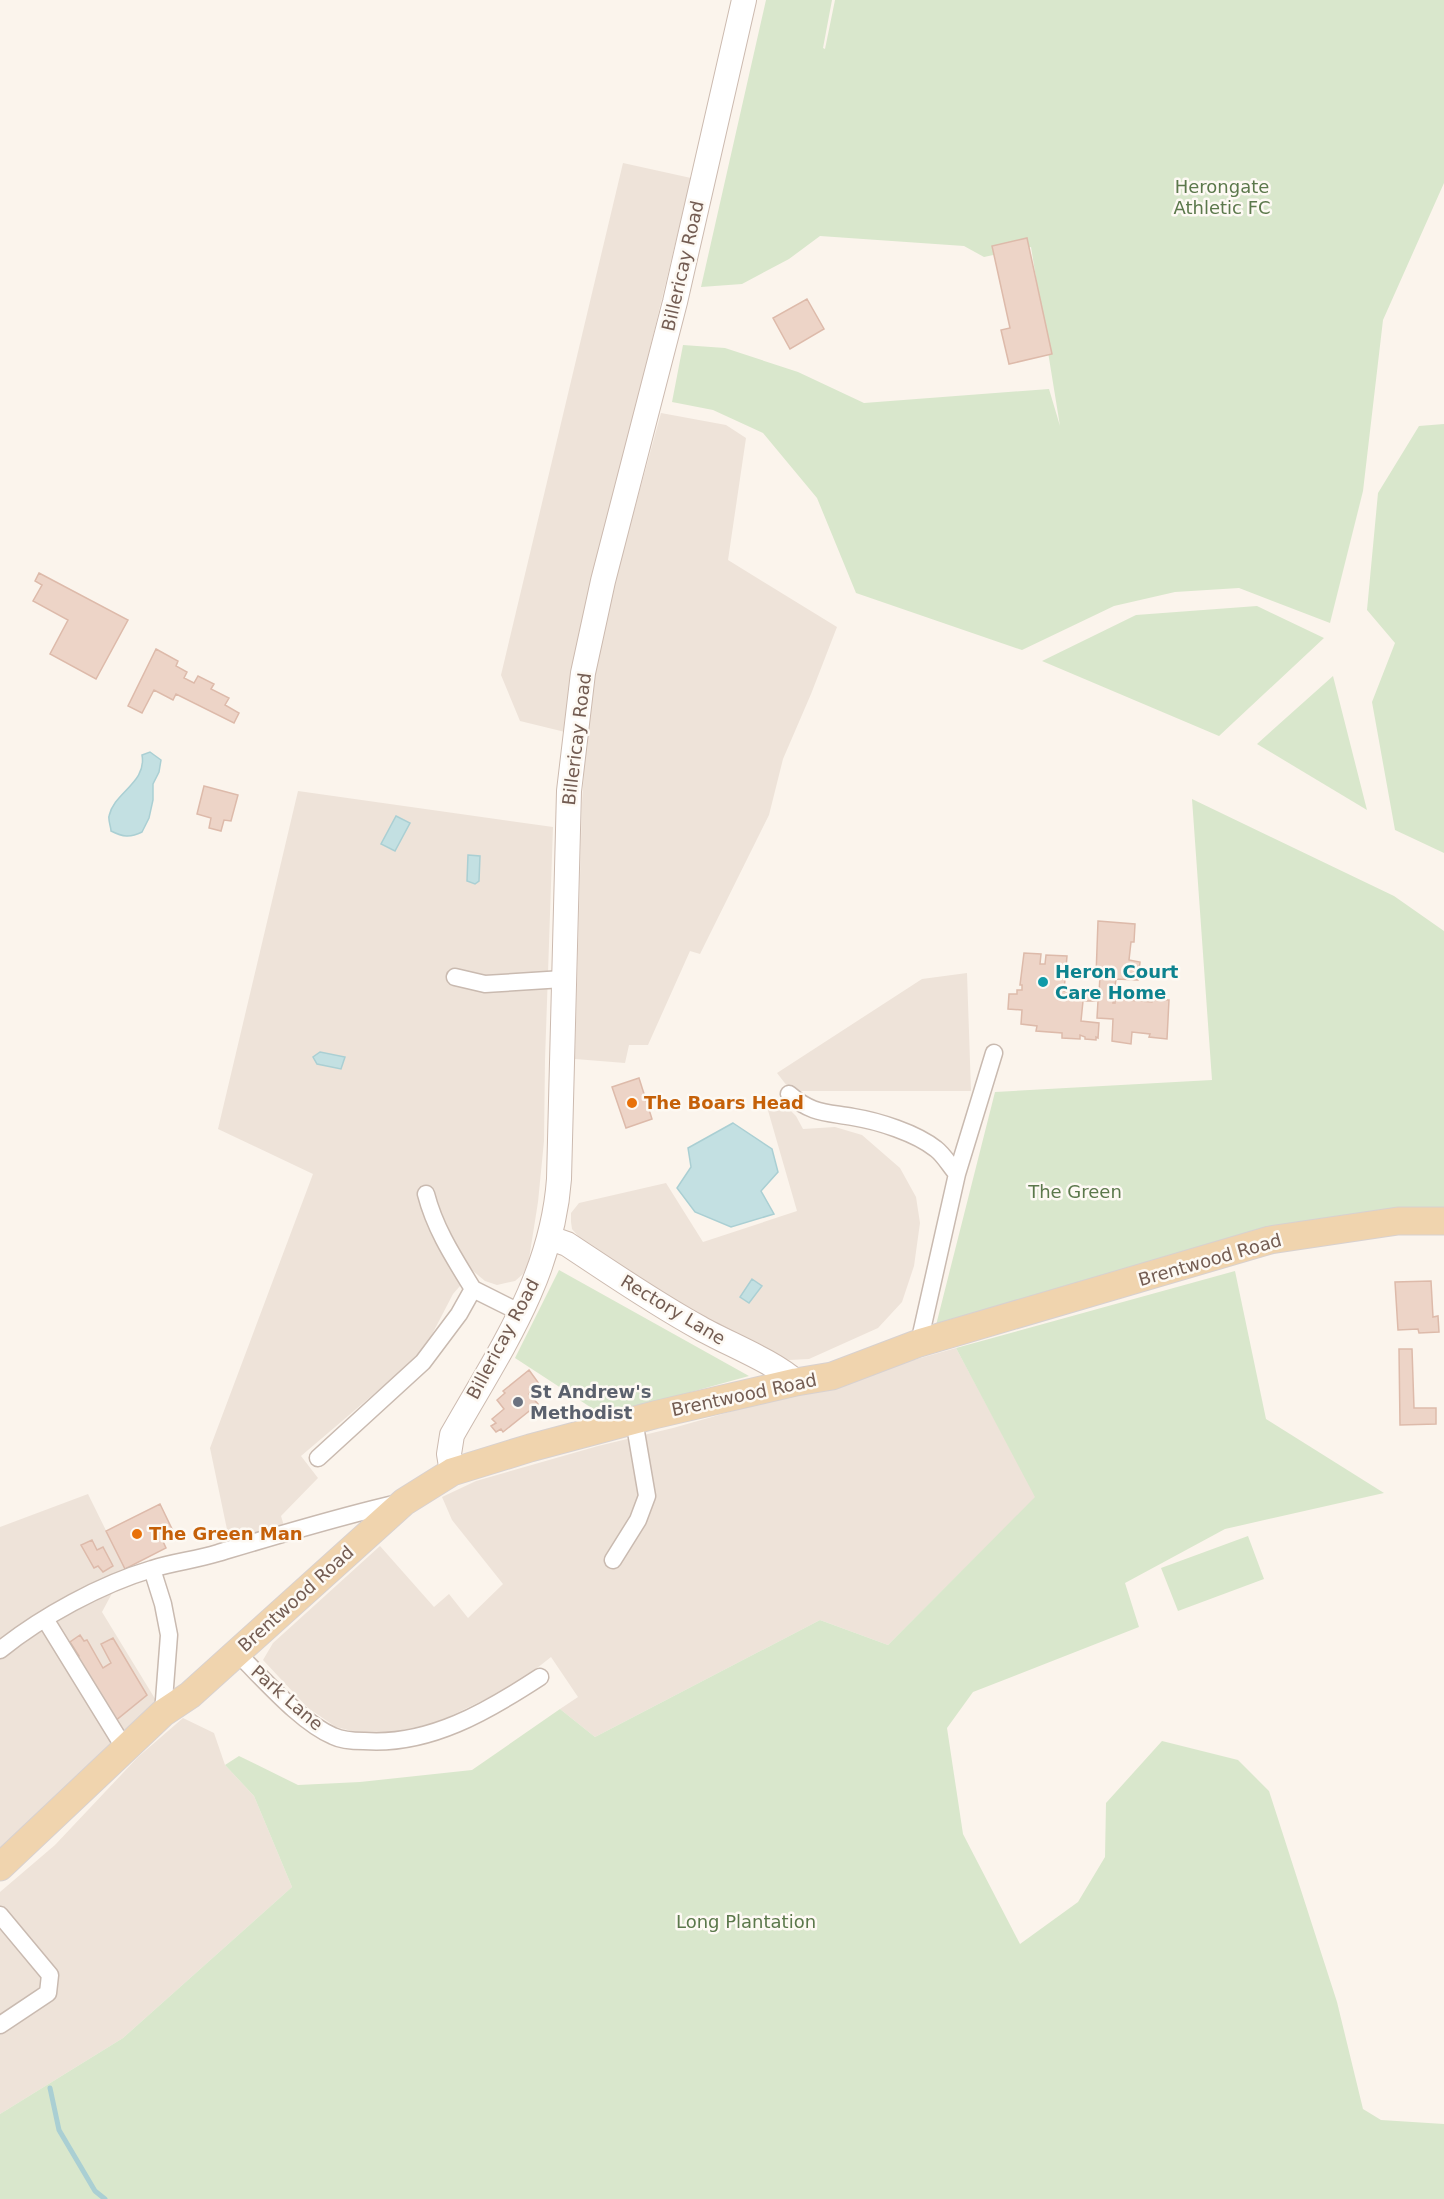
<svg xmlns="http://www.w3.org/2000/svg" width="1444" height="2199" viewBox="0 0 1444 2199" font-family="'DejaVu Sans',sans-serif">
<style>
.residential{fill:#eee3d9}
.green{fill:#d9e7cc}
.water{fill:#c3e0e2;stroke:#aacfd3;stroke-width:1.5}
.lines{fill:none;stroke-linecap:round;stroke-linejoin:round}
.stream{stroke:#aacfd3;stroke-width:5}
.building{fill:#edd4c7;stroke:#ddbaaa;stroke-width:1.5}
.street-casing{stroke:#c9bab0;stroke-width:19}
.secondary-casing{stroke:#ccbaaf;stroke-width:26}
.primary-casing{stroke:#d8d1cf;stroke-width:29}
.street{stroke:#fff;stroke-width:16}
.secondary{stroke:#fff;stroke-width:24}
.primary{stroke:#f0d4ae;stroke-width:27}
.culture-dot{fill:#0f9aa8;stroke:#fdf9f3;stroke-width:2}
.food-dot{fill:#e8710a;stroke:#fdf9f3;stroke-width:2}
.worship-dot{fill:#6b7280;stroke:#fdf9f3;stroke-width:2}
.labels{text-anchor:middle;stroke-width:5;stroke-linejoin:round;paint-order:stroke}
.park-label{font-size:18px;fill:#5b784b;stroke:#fdf9f3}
.street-label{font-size:18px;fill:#735c52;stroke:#fdf9f3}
.culture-label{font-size:18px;font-weight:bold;fill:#0d838f;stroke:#fdf9f3;text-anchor:start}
.food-label{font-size:18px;font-weight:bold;fill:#c56008;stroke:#fdf9f3;text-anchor:start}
.worship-label{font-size:18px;font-weight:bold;fill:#5b616d;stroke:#fdf9f3;text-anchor:start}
</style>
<rect width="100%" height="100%" fill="#fbf4ec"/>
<path class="residential" d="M623 163 691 178 597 568 565 732 520 721 501 675Z
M661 413 726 425 746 438 728 560 837 627 811 694 783 759 769 815 700 954 690 951 648 1045H629L625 1063 575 1059 582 803 586 732 597 665 614 584Z
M298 791 553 827 545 1060 544 1141 538 1202 528 1265 523 1274 515 1281 497 1285 485 1281 473 1271 453 1294 426 1346 409 1364 301 1456 318 1478 281 1516 284 1526 229 1539 210 1448 313 1174 218 1129Z
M967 973 971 1091H791L777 1073 922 979Z
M782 1102 796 1116 803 1129 835 1127 862 1135 900 1168 916 1197 920 1223 914 1266 902 1302 878 1328 809 1359 789 1360 746 1347 590 1250 572 1229 571 1222V1213L579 1203 666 1183 703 1242 797 1211 767 1107Z
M956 1348 1036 1497 888 1645 820 1620 595 1737 560 1709 578 1697 551 1657 517 1684 438 1722 394 1732 368 1735 336 1727 308 1708 263 1660 273 1643 380 1546 434 1607 449 1594 468 1618 503 1584 452 1520 442 1497 476 1481 598 1446 673 1428Z
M88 1494 125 1569 102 1612 157 1702 0 1849V1527Z
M183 1718 214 1733 225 1765 254 1796 292 1887 123 2038 0 2114V1892L55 1845 138 1757Z"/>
<path class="green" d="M766 0H832L823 48 825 49 835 0H1444V183L1383 320 1363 491 1330 623 1239 588 1175 592 1114 606 1022 650 856 593 817 498 763 433 713 410 672 402 683 345 725 348 798 372 864 403 1049 389 1060 426 1031 247 984 257 964 246 820 236 789 259 742 284 701 287Z
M1444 424V853L1395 830 1372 702 1395 643 1367 610 1378 493 1419 426Z
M1257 606 1324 638 1219 736 1042 661 1136 615Z
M1333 676 1367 810 1257 744Z
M1192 799 1394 896 1444 931V1221H1398L932 1341 995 1092 1212 1080Z
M559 1270 749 1376 604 1416 515 1358Z
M1235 1271 1266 1419 1384 1493 1225 1529 1125 1583 1139 1627 973 1692 947 1728 963 1834 1020 1944 1078 1902 1105 1857 1106 1803 1162 1741 1238 1760 1269 1791 1337 2002 1363 2109 1381 2120 1444 2124V2199H0V2114L123 2038 292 1887 254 1796 225 1765 239 1756 298 1785 360 1782 472 1770 560 1709 595 1737 820 1620 888 1645 1035 1497 956 1348Z
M1248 1536 1264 1579 1178 1611 1161 1568Z"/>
<path class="water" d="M150 752 161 760 159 772 153 784V800L149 818 142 832C130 838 123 837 111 831 111 827 108 820 109 816 114 792 147 783 142 755Z
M396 816 410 823 395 851 381 844Z
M468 855 480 856 479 881 475 884 467 881Z
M320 1052 345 1057 341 1069 317 1064 313 1057Z
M733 1123 772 1149 778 1172 761 1191 774 1214 731 1227 695 1212 677 1188 691 1167 688 1148Z
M752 1279 762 1286 749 1303 740 1297Z"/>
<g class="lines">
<path class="stream" d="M50 2088 59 2130 95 2191 105 2199"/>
</g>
<path class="building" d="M1027 238 1052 354 1009 364 1001 330 1010 328 992 246Z
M807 299 824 329 790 349 773 318Z
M39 573 128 620 96 679 50 654 68 620 33 601 42 585 35 581Z
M156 649 178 661 176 666 187 672 184 678 194 683 198 676 214 684 211 689 229 698 225 705 239 713 234 723 176 694 173 700 154 690 142 713 128 706Z
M204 786 238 795 231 821 224 820 221 831 209 828 211 818 197 814Z
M1098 921 1135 924 1134 942H1131L1129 960 1140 962 1138 980 1116 979 1113 1003H1115V999L1152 1002 1153 999 1169 1000 1167 1039 1149 1037 1150 1034 1132 1032 1131 1044 1112 1041 1113 1019 1097 1018 1098 1001H1083L1081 1021 1099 1023 1098 1038 1096 1037V1040L1085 1039V1037L1080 1035V1039L1062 1038V1033L1036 1031 1037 1026 1021 1024 1022 1010 1008 1009 1009 994H1017V990H1022V985H1020L1024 953 1041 954 1040 964H1045L1046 955 1067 956 1064 991 1099 993 1100 976H1096Z
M639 1078 652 1119 626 1128 612 1087Z
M1431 1281 1433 1317 1438 1316 1439 1332 1419 1333 1418 1329 1398 1330 1395 1282Z
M1399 1349H1412L1414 1408H1436V1424L1400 1425Z
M529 1370 540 1385 529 1394 538 1404 503 1432 501 1429 496 1432 491 1426 496 1423 492 1419 504 1409 497 1400 505 1393 503 1391Z
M160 1504 173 1531 161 1537 166 1548 125 1569 106 1531Z
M92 1540 97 1550 103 1547 113 1566 103 1572 98 1566 94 1568 81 1545Z
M80 1635 84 1641 87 1640 103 1668 111 1663 101 1644 113 1638 147 1695 115 1721 77 1657 79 1656 70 1642Z"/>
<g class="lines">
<defs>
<path id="street" d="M455 977 485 984 563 979
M789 1094C812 1114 825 1112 853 1117 878 1121 916 1133 936 1149 944 1155 950 1166 957 1174
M473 1289 521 1313
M919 1343 957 1174 994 1053
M318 1458 423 1362 459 1314 473 1289C454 1258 435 1229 426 1194
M613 1560 638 1520 647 1496 634 1420
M152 1569 163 1604 169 1635 163 1713
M45 1619 125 1749
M0 1650C41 1617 101 1584 152 1569 173 1562 196 1560 218 1553 278 1535 337 1517 398 1503
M237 1653C263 1678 300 1722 333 1736 341 1740 355 1741 364 1741 429 1746 488 1711 540 1677
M0 1915 50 1975 48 1993 0 2025"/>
<path id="secondary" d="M550 1238 567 1244C611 1273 654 1303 700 1328 728 1344 773 1361 796 1382
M452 1472 449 1454 452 1435C499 1352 552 1277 559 1179L569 791 583 673 603 581 675 302 744 0"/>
<path id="primary" d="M0 1867 163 1713 190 1695 404 1502 452 1472 530 1448 654 1415 796 1382 832 1376 919 1343 1270 1240 1398 1221H1444"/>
</defs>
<use href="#street" class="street-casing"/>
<use href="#secondary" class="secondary-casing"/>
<use href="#primary" class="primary-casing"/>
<use href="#street" class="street"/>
<use href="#secondary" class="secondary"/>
<use href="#primary" class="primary"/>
</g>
<circle class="culture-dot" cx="1043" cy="982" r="6"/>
<g class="food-dot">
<circle cx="632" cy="1103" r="6"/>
<circle cx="137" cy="1534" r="6"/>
</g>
<circle class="worship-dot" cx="518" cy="1402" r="6"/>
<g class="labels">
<g class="park-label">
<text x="1222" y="193">Herongate<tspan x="1222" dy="21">Athletic FC</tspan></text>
<text x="1075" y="1198">The Green</text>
<text x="746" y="1928">Long Plantation</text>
</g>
<g class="street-label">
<text transform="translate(683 266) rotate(-77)" y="6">Billericay Road</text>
<text transform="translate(577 739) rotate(-83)" y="6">Billericay Road</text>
<text transform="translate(1210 1260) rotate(-16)" y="6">Brentwood Road</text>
<text transform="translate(673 1310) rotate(31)" y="6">Rectory Lane</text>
<text transform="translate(503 1339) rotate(-62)" y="6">Billericay Road</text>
<text transform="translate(744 1395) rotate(-12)" y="6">Brentwood Road</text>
<text transform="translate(296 1599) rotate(-42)" y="6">Brentwood Road</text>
<text transform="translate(287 1698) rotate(41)" y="6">Park Lane</text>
</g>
<g class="culture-label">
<text x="1055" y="978">Heron Court<tspan x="1055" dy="21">Care Home</tspan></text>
</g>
<g class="food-label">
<text x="644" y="1109">The Boars Head</text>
<text x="149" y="1540">The Green Man</text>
</g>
<g class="worship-label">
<text x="530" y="1398">St Andrew's<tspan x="530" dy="21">Methodist</tspan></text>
</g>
</g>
</svg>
